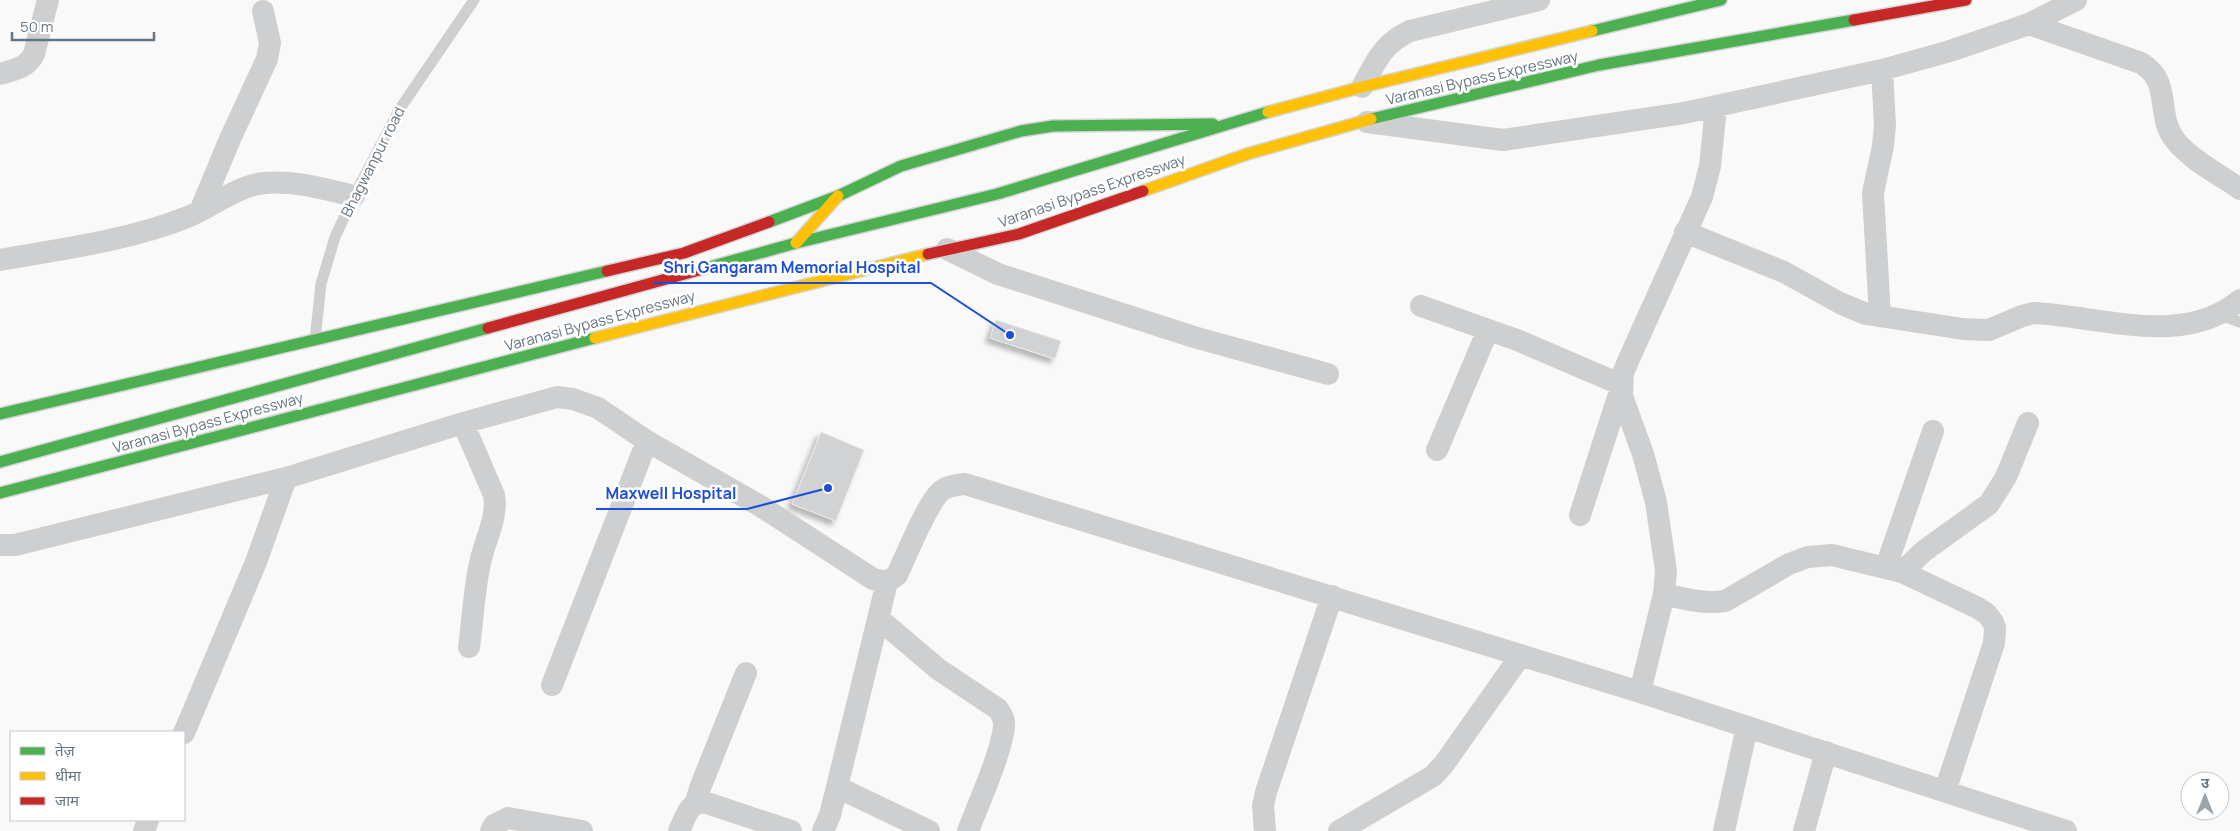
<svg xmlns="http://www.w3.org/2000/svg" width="2240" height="831" viewBox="0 0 2240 831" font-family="Manrope,'Noto Sans Devanagari',sans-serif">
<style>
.building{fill:#d0d2d3;stroke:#e8e8e8;filter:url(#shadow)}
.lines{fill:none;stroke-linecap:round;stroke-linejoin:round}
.fast-casing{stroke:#d5d6d7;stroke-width:14}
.slow-casing{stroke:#d5d6d7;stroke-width:14}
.jam-casing{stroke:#d5d6d7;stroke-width:14}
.lane{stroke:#cecfd0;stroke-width:11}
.street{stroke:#cecfd0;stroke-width:22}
.fast{stroke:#4caf50;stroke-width:11}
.slow{stroke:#ffc107;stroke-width:11}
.jam{stroke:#c62828;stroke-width:11}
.labels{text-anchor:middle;stroke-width:5;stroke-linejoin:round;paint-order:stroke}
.street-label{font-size:15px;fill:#657683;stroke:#fff}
.leader{fill:none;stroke:#1d4ed8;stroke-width:2}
.callout-dot{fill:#1d4ed8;stroke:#fff;stroke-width:2}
.callout-label{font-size:16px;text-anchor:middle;font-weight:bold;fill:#1d4ed8;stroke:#fff;stroke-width:5;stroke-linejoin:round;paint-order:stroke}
</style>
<defs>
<filter id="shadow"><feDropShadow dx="-4.5" dy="4.5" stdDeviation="2.5" flood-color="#0004"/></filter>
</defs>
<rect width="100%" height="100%" fill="#f9f9f9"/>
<path class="building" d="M996 320 1061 341 1055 359 990 338Z
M821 432 864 450 836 521 792 504Z"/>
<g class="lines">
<defs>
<path id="fast" d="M1592 31 1721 0
M1371 119 1599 65 1854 20
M769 222 838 196 901 166 1021 131 1053 126 1213 124
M699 270 796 243 997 194 1268 112
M0 414 607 271
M0 462 488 328
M0 493 595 338"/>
<path id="slow" d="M1268 112 1362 87 1592 31
M1143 191 1247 154 1371 119
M796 243 838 196
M595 338 928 254"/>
<path id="jam" d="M1854 20 1966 0
M928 254 1019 234 1143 191
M607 271 684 253 769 222
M488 328 699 270"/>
</defs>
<use href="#fast" class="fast-casing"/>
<use href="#slow" class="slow-casing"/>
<use href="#jam" class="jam-casing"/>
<path class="lane" d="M2220 315 2240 322
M315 340 321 284 335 237 354 196 399 110 474 0"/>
<path class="street" d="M2029 24 2141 63C2173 82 2155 115 2175 140 2192 161 2219 174 2240 189
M0 74C14 70 27 68 34 54L48 0
M1362 87C1376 62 1382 44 1410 31L1539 0
M1367 122 1503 140 1684 113 1882 70 1950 51 2029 24 2076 0
M200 211 230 139 267 59 270 43 263 11
M1685 232 1784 272 1840 303 1866 314 1963 329 1989 330 2022 316 2034 313C2101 316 2183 348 2240 300
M947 249 998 274 1194 337 1328 374
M0 260C62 249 126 241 185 218 211 208 236 186 264 183 295 180 324 189 354 196
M1421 306 1517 340 1622 385 1580 515
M1880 316 1873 193 1883 146 1885 125 1882 70
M463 423 494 495C498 517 486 537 481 559 474 587 473 618 469 647
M1437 450 1488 330
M0 545H15L286 478 463 423 557 397 573 399 598 408 647 441 762 507 873 579 887 582 897 575C906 556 927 504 940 492 946 486 957 485 965 484L1640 692 2066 831
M1886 567 1933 431
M1902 572 1924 551 1989 504 2006 477 2028 423
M1664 594C1684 599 1704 604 1725 601L1789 564 1808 557 1832 555 1902 572 1978 608 1987 614 1993 622 1995 628 1994 643 1945 791
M878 618 938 669 998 709C1002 715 1005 720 1004 727 1000 757 979 802 968 831
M552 685 647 441
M1640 692 1664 594 1666 571 1656 502 1643 454 1622 396 1623 373 1629 359 1702 197 1710 166 1716 106
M184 733 256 562 286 478
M837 787 929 831
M696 802 700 788 746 673
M144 831 148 820
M491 831 494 825 508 818 582 831
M679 831C685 819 688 802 704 802L791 831
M823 831 830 815 837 787 887 582
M1265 831 1263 806 1266 792 1332 596
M1339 831 1433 776 1444 764 1521 655
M1724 831 1747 727
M1804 831 1826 752"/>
<use href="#fast" class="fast"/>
<use href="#slow" class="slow"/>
<use href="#jam" class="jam"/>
</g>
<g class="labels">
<g class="street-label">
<text transform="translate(1482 78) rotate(-13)" y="5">Varanasi Bypass Expressway</text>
<text transform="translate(373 162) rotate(-63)" y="5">Bhagwanpur road</text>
<text transform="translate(1092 191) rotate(-19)" y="5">Varanasi Bypass Expressway</text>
<text transform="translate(600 321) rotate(-15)" y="5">Varanasi Bypass Expressway</text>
<text transform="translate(208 423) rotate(-15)" y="5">Varanasi Bypass Expressway</text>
</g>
</g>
<path class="leader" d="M1010 335L931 283H654M828 488L747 509H596"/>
<g class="callout-dot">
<circle cx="1010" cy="335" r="5"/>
<circle cx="828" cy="488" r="5"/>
</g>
<g class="callout-label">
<text x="792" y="273">Shri Gangaram Memorial Hospital</text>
<text x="671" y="499">Maxwell Hospital</text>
</g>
<rect x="10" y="731" width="175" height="90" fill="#ffffff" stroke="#c1c8cd"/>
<rect x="20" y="747" width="25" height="8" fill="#4caf50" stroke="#c1c8cd"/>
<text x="55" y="756" font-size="15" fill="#657683">तेज़</text>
<rect x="20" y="772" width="25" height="8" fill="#ffc107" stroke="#c1c8cd"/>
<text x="55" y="781" font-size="15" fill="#657683">धीमा</text>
<rect x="20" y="797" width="25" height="8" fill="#c62828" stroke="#c1c8cd"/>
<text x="55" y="806" font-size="15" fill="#657683">जाम</text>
<g transform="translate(2205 796)"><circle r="24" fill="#ffffff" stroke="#c1c8cd"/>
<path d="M0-4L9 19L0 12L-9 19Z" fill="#99a4ac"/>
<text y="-8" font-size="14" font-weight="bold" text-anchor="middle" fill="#657683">उ</text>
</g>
<path d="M12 32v8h142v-8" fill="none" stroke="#657683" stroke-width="2.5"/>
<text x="20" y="32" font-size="15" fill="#657683" stroke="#ffffff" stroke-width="4" paint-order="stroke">50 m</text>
</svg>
